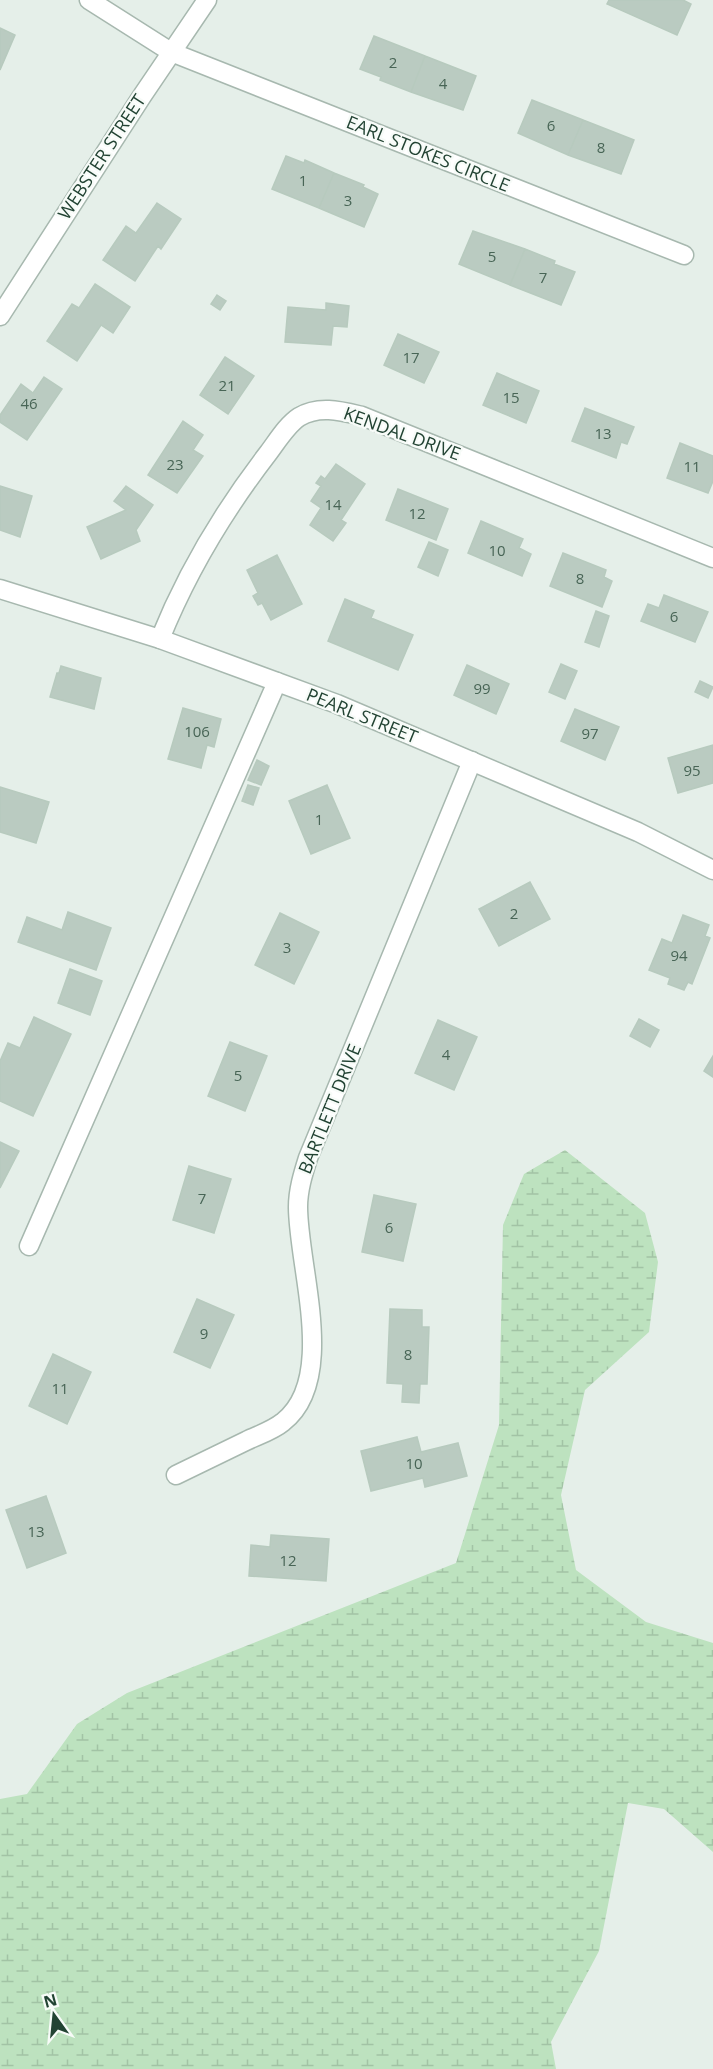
<svg xmlns="http://www.w3.org/2000/svg" width="713" height="2069" viewBox="0 0 713 2069" font-family="'Open Sans',sans-serif">
<style>
.wetland{fill:url(#wetland-marsh)}
.building{fill:#bacbc1;stroke:#b7cabe;stroke-width:1.5}
.lines{fill:none;stroke-linecap:round;stroke-linejoin:round}
.service-casing{stroke:#a7b8af;stroke-width:21}
.minor-casing{stroke:#a7b8af;stroke-width:21}
.tertiary-casing{stroke:#a7b8af;stroke-width:21}
.service{stroke:#fff;stroke-width:18}
.minor{stroke:#fff;stroke-width:18}
.tertiary{stroke:#fff;stroke-width:18}
.labels{text-anchor:middle;stroke-width:4.5;stroke-linejoin:round;paint-order:stroke}
.number-label{font-size:15px;fill:#486556}
.street-label{font-size:18px;fill:#224333;stroke:#f7fbf8}
</style>
<defs>
<pattern id="wetland-marsh" width="20" height="14" patternUnits="userSpaceOnUse" patternTransform="scale(1.5)"><rect width="20" height="14" fill="#bde2bf"/><path d="M1 5h8M5 5V1M11 12h8M15 12V8" fill="none" stroke="#a2c3a5"/></pattern>
</defs>
<rect width="100%" height="100%" fill="#e5efe9"/>
<path class="wetland" d="M565 1150 645 1213 658 1262 649 1332 585 1390 561 1495 576 1570 646 1622 713 1643V1852L664 1809 628 1803 599 1951 551 2042 556 2069H0V1799L27 1794 77 1724 127 1693 456 1563 499 1425 503 1225 524 1174Z"/>
<path class="building" d="M609 0H683L691 4 677 35 607 4Z
M0 28 15 35 0 70Z
M374 36 425 56 411 92 380 80 381 77 360 69Z
M425 56 476 76 463 110 411 92Z
M532 100 583 120 568 155 518 133Z
M583 120 634 140 621 174 568 155Z
M286 156 304 163 305 160 334 173 319 208 272 189Z
M334 173 364 185 363 187 378 194 364 227 319 208Z
M157 203 181 219 161 249 158 246 135 281 103 260 126 226 136 233Z
M473 231 525 249 510 285 459 264Z
M525 249 555 261 554 264 575 272 561 305 510 285Z
M95 284 130 307 113 333 101 325 77 361 47 341 72 304 79 308Z
M217 295 226 301 220 310 211 304Z
M326 303 349 306 347 327 333 326 331 345 285 342 288 307 326 310Z
M398 334 439 352 424 383 384 365Z
M225 357 254 376 228 414 200 395Z
M497 373 539 391 526 423 483 405Z
M44 377 62 389 27 440 0 422V415L21 384 33 393Z
M585 408 634 427 627 444 621 442 616 458 572 441Z
M183 421 203 435 193 450 203 456 177 493 148 475Z
M680 443 713 456V481L708 493 667 478Z
M336 464 365 484 341 520 346 523 333 541 310 525 321 508 311 501 321 486 316 483 321 476 325 479Z
M0 486 32 496 20 537 0 530Z
M126 486 153 505 136 530 140 541 101 559 87 527 126 510 114 501Z
M398 489 448 509 436 540 386 520Z
M481 521 523 539 519 548 531 554 522 576 468 553Z
M429 542 448 550 438 576 418 567Z
M563 553 606 570 604 577 612 581 602 607 550 586Z
M277 555 302 604 271 620 262 603 258 605 253 596 258 593 247 570Z
M664 595 708 612 695 642 641 621 648 604 659 608Z
M345 599 374 611 371 618 413 635 398 670 328 641Z
M596 611 609 616 599 647 585 642Z
M561 664 577 671 565 699 549 692Z
M467 665 509 684 496 714 454 695Z
M61 666 101 678 94 709 50 697 57 673H59Z
M700 681 713 687 708 698 695 692Z
M183 708 221 719 214 747 207 745 201 768 168 759Z
M575 709 619 727 605 760 561 741Z
M713 745V783L678 793 668 758Z
M257 760 269 766 261 785 248 780Z
M248 785 259 788 253 805 242 801Z
M327 785 350 838 311 854 289 801Z
M0 787 49 802 36 843 0 832Z
M530 882 550 919 499 946 479 909Z
M68 912 111 928 96 970 18 942 27 917 62 930Z
M280 913 319 932 294 984 255 965Z
M683 915 709 925 705 936 710 938 692 984 688 982 684 990 668 984 670 978 649 970 662 939 672 943Z
M70 969 102 981 90 1015 58 1003Z
M34 1017 71 1034 33 1116 0 1101V1061L8 1043 20 1048Z
M639 1019 659 1030 650 1047 630 1036Z
M438 1020 477 1037 454 1090 415 1073Z
M230 1042 267 1056 245 1111 208 1096Z
M713 1056V1077L704 1071Z
M0 1142 19 1151 0 1188Z
M189 1166 231 1179 214 1233 173 1220Z
M374 1195 416 1204 403 1261 362 1252Z
M197 1299 234 1315 210 1368 174 1352Z
M390 1309 422 1310V1327H429L427 1384H420L419 1403 402 1402 403 1384 387 1383Z
M53 1354 91 1372 67 1424 29 1406Z
M417 1437 421 1452 458 1443 467 1476 425 1487 423 1478 371 1491 361 1451Z
M46 1496 66 1553 27 1568 6 1510Z
M271 1535 329 1539 326 1581 249 1576 251 1545 270 1547Z"/>
<g class="lines">
<defs>
<path id="service" d="M29 1246 277 682"/>
<path id="minor" d="M89 0 171 52 684 255
M160 639C187 572 225 509 269 452 278 440 287 425 299 417 319 405 341 411 362 416L713 558
M176 1475C199 1464 223 1452 246 1441 258 1435 272 1431 283 1422 338 1379 298 1267 298 1207 298 1190 303 1174 308 1158L472 761"/>
<path id="tertiary" d="M0 316 142 96 207 0
M0 589 160 639 337 704 638 832 713 870"/>
</defs>
<use href="#service" class="service-casing"/>
<use href="#minor" class="minor-casing"/>
<use href="#tertiary" class="tertiary-casing"/>
<use href="#service" class="service"/>
<use href="#minor" class="minor"/>
<use href="#tertiary" class="tertiary"/>
</g>
<g class="labels">
<g class="number-label">
<text x="393" y="68">2</text>
<text x="443" y="89">4</text>
<text x="551" y="131">6</text>
<text x="601" y="153">8</text>
<text x="303" y="186">1</text>
<text x="348" y="206">3</text>
<text x="492" y="262">5</text>
<text x="543" y="283">7</text>
<text x="411" y="363">17</text>
<text x="227" y="391">21</text>
<text x="511" y="403">15</text>
<text x="29" y="409">46</text>
<text x="603" y="439">13</text>
<text x="175" y="470">23</text>
<text x="692" y="472">11</text>
<text x="333" y="510">14</text>
<text x="417" y="519">12</text>
<text x="497" y="556">10</text>
<text x="580" y="584">8</text>
<text x="674" y="622">6</text>
<text x="482" y="694">99</text>
<text x="197" y="737">106</text>
<text x="590" y="739">97</text>
<text x="692" y="776">95</text>
<text x="319" y="825">1</text>
<text x="514" y="919">2</text>
<text x="287" y="953">3</text>
<text x="679" y="961">94</text>
<text x="446" y="1060">4</text>
<text x="238" y="1081">5</text>
<text x="202" y="1204">7</text>
<text x="389" y="1233">6</text>
<text x="204" y="1339">9</text>
<text x="408" y="1360">8</text>
<text x="60" y="1394">11</text>
<text x="414" y="1469">10</text>
<text x="36" y="1537">13</text>
<text x="288" y="1566">12</text>
</g>
<g class="street-label">
<text transform="translate(428 154) rotate(22)" y="6">EARL STOKES CIRCLE</text>
<text transform="translate(102 157) rotate(-57)" y="6">WEBSTER STREET</text>
<text transform="translate(402 434) rotate(20)" y="6">KENDAL DRIVE</text>
<text transform="translate(362 716) rotate(22)" y="6">PEARL STREET</text>
<text transform="translate(330 1109) rotate(-68)" y="6">BARTLETT DRIVE</text>
</g>
</g>
<g transform="translate(54 2015) rotate(345)" stroke="#f7fbf8" stroke-width="4.5" paint-order="stroke">
<path d="M0-4.5L10 22L0 15L-10 22Z" fill="#224333"/>
<text y="-9" font-size="16" font-weight="bold" text-anchor="middle" fill="#224333">N</text>
</g>
</svg>
